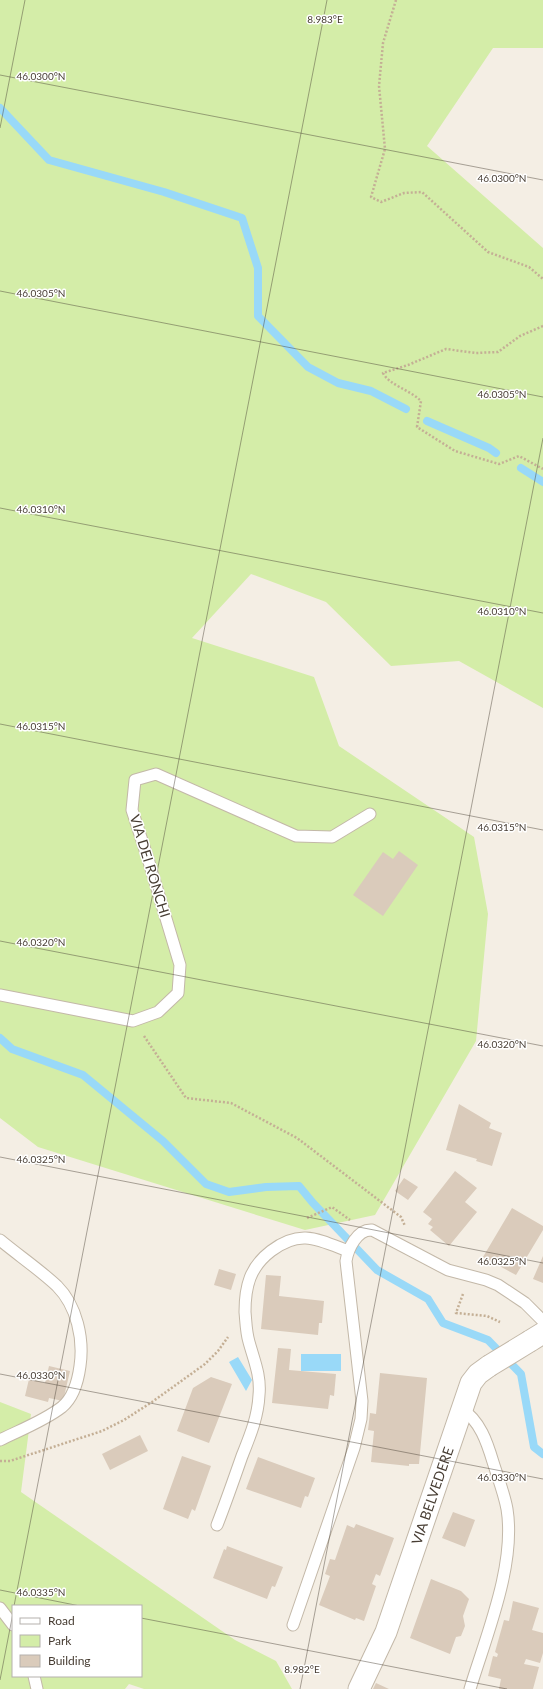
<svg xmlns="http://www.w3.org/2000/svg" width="543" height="1689" viewBox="0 0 543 1689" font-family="Lato,sans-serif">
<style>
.green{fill:#d4eda8;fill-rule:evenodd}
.water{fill:#99d9f8}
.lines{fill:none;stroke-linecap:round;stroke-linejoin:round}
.stream{stroke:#99d9f8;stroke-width:8}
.building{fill:#dacbbb}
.lane-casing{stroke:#c3b8a8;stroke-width:13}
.street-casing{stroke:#c3b8a8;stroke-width:23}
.path{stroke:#c4af95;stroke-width:2.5;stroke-dasharray:2 2;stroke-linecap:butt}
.lane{stroke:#fff;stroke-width:11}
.street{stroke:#fff;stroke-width:21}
.street-bridge-casing{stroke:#c3b8a8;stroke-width:23;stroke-linecap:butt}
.street-bridge{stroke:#fff;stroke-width:21}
.ticks{fill:none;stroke:#473d33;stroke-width:1;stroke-opacity:0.45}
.labels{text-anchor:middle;stroke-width:3;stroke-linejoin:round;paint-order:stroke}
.street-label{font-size:14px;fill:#473d33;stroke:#fff}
.ticks-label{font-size:10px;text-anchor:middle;fill:#473d33;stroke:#fff;stroke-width:3;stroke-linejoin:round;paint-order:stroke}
</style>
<rect width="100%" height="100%" fill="#f4eee4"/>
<path class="green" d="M0 0H543V48H493L427 146 543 248V708L459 661 391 666 326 602 251 574 192 638 314 677 339 746 474 837 488 914 476 1041 375 1215 305 1230 38 1147 0 1118Z
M0 1402 31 1414 21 1492 235 1640 276 1661 292 1689H144L129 1684 125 1689H0ZM13 1606H141V1676H13Z"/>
<path class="water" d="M301 1354H341V1371H301Z
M238 1357 252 1380 246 1391 229 1362Z"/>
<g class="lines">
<path class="stream" d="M0 108 49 160 164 192 242 218 258 268V316L308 367 338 383 371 391 406 409
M427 421 489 448 496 453
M521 468 543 482
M0 1038 12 1049 83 1075 163 1141 206 1184 229 1192 266 1187 299 1186 313 1203 377 1270 428 1299 443 1323 488 1340 521 1374 534 1447 543 1454"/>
</g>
<path class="building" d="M399 851 418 865 383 916 353 895 383 852 393 859Z
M459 1104 491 1123 489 1128 502 1133 492 1166 476 1161 477 1159 446 1150Z
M455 1171 477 1188 465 1202 477 1212 449 1246 430 1230 433 1227 428 1224 432 1219 423 1212Z
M404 1178 418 1187 408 1200 395 1191Z
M512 1208 543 1226V1230L516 1275 483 1257Z
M543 1256V1283L533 1279Z
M219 1269 236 1274 231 1290 214 1285Z
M266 1275 281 1276 279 1296 324 1301 322 1323H319L318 1335 261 1329Z
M278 1348 291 1349 289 1370 336 1374 334 1396 330 1395 328 1409 272 1403Z
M49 1366 70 1371 63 1401 49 1398 48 1402 25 1396 29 1379 45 1383Z
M380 1373 427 1378 419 1464H409V1466L371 1462 374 1431 368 1430 370 1413 376 1414Z
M211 1377 232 1384 209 1443 177 1431 193 1388Z
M140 1435 148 1451 110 1470 102 1454Z
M182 1456 211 1466 195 1511 192 1509 188 1519 163 1509Z
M258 1457 315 1478 308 1497 305 1496 301 1508 246 1489Z
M453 1512 475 1520 465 1547 442 1538Z
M356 1524 394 1538 380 1576 376 1574 372 1584 376 1586 364 1621 356 1618 355 1620 319 1605 330 1576 325 1574 330 1559 335 1560 347 1525 354 1528Z
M227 1546 283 1567 275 1587 272 1586 267 1599 213 1578 224 1549 226 1550Z
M431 1579 461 1591 469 1599 463 1616 465 1626 461 1636 456 1637 450 1654 410 1638Z
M513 1601 539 1608 532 1630 543 1633V1653L540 1663 526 1659 524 1664 539 1667 533 1689H499L501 1679 488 1676 493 1656 497 1657 498 1654 495 1652 504 1620 509 1621Z
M376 1683 389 1689H373Z"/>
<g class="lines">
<defs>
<path id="lane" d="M0 995 133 1021 158 1012 178 993 180 965 149 862 132 810 135 780 156 774 296 836 332 837 370 814
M0 1240C18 1255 40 1270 57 1286 77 1306 84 1339 80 1366 78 1381 74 1397 62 1407 44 1421 20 1430 0 1440
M462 1409C480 1421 487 1442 493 1462 498 1478 504 1493 507 1509 516 1565 486 1636 470 1689
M217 1525C226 1502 234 1479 242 1456 250 1436 258 1417 259 1395 261 1376 254 1360 249 1342 246 1332 246 1322 245 1312 245 1286 250 1267 271 1251 300 1229 317 1239 348 1251
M0 1608 13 1625
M293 1625 354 1448 361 1419 362 1401 346 1261C348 1249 357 1229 372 1230L448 1270 486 1280 498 1285 525 1303 543 1321
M34 1676 37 1689"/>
<g id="street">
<path d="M530 1341 543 1333"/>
<path id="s1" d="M359 1689 386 1632 471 1383 478 1374 489 1366"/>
</g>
</defs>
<use href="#lane" class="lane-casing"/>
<use href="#street" class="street-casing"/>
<path class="path" d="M396 0 383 43 379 86 385 149 371 197 381 202 404 193 422 192 488 252 529 267 543 279
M543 326 520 336 498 352 476 353 446 349 408 365 383 373C389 385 410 390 421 401L417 427 455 451 499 464 519 456 543 469
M144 1036 186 1098 231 1103 297 1138 401 1217 405 1226
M307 1218 332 1207 350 1220
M463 1294 456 1313 487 1316 500 1322
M0 1461H10L102 1431 124 1420 152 1402 205 1364 218 1351 228 1337"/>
<use href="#lane" class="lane"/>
<use href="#street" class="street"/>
<defs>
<path id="street-bridge" d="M489 1366 530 1341"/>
</defs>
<use href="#street-bridge" class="street-bridge-casing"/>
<use href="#street-bridge" class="street-bridge"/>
</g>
<path class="ticks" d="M0 75 543 180M0 128 25 0M0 291 543 397M0 508 543 613M0 724 543 830M0 941 543 1046M0 1157 543 1263M0 1374 543 1479M0 1590 80 1606M14 1606 327 0M141 1618 507 1689M0 1680 13 1613M300 1689 543 438"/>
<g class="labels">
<g class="street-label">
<text transform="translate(150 866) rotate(73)" y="5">VIA DEI RONCHI</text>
<text dy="5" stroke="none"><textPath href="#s1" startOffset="207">VIA BELVEDERE</textPath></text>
</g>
</g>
<g class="ticks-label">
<text x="325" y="23">8.983°E</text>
<text x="41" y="80">46.0300°N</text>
<text x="502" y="182">46.0300°N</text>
<text x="41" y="297">46.0305°N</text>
<text x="502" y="398">46.0305°N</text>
<text x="41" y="513">46.0310°N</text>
<text x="502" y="615">46.0310°N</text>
<text x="41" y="730">46.0315°N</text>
<text x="502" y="831">46.0315°N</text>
<text x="41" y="946">46.0320°N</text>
<text x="502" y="1048">46.0320°N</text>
<text x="41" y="1163">46.0325°N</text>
<text x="502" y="1265">46.0325°N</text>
<text x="41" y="1379">46.0330°N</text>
<text x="502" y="1481">46.0330°N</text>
<text x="41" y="1596">46.0335°N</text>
<text x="302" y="1673">8.982°E</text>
</g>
<rect x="12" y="1605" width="130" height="72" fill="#ffffff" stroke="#b5b1ad"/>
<rect x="20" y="1618" width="20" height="6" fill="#ffffff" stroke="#b5b1ad"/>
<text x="48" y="1625" font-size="12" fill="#473d33">Road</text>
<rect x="20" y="1635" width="20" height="12" fill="#d4eda8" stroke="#b5b1ad"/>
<text x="48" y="1645" font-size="12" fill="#473d33">Park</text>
<rect x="20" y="1655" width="20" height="12" fill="#dacbbb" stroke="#b5b1ad"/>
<text x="48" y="1665" font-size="12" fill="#473d33">Building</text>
</svg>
